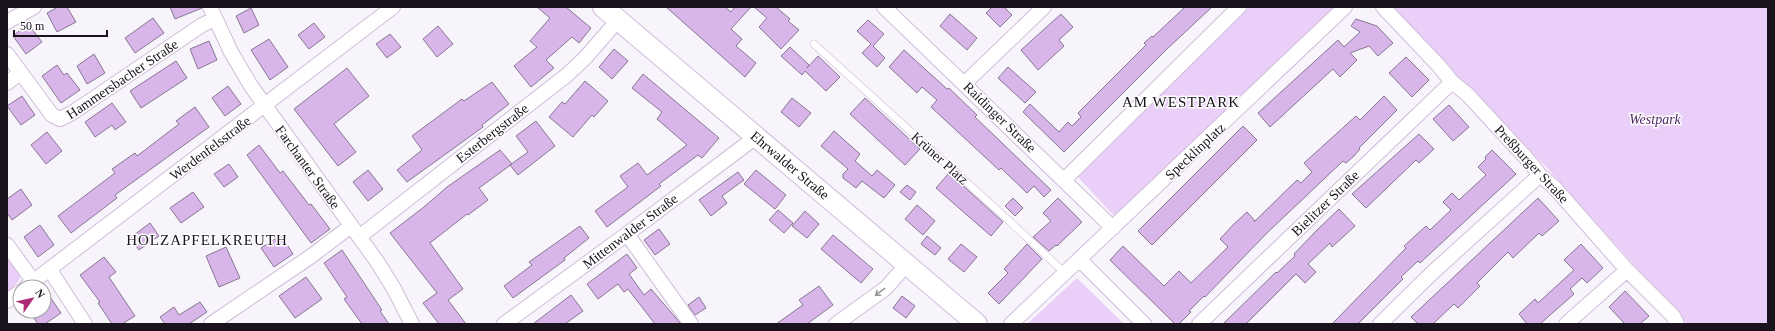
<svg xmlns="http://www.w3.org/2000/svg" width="1775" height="331" viewBox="0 0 1775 331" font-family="'Times New Roman',serif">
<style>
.green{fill:#eacff8}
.building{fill:#d8b6ea;stroke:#887792}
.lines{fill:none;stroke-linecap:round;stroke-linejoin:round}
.lane-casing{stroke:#d0bcda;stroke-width:8}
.street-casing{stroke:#d0bcda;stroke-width:16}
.secondary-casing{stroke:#d0bcda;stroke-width:22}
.lane{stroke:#fff;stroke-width:7}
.street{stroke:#fff;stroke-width:14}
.secondary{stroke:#fff;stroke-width:20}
.oneway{stroke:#989599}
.labels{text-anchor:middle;stroke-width:3;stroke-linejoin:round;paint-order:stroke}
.street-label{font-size:14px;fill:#1a131d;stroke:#fff}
.park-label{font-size:14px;font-style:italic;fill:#532966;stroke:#fff}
.neighbourhood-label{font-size:15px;letter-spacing:1px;fill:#1a131d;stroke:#fff}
</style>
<rect width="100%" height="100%" fill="#f8f4fb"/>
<path class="green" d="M1249 7H1335L1116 218 1076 175Z
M1390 7H1768V324H1687L1547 168Z
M7 254C20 271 28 277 7 292Z
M1077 278 1124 324H1027Z"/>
<path class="building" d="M58 7H67L76 22 57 32 47 13Z
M170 7H202V8L175 19Z
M537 7H566L591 28 579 43 572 37 546 60 554 68 531 87 514 66 537 47 530 41 550 18Z
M666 7H725L731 12 735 7H751L731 29 742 39 736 46 756 63 745 77Z
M754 7H776L790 19 788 21 799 30 781 49 759 27 767 18Z
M992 7H1004L1012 15 1000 27 986 13Z
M1185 7H1212L1166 50 1064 152 1023 112 1030 104 1059 132 1068 122 1072 126 1081 117 1078 113 1146 45 1144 43 1152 36 1153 37Z
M251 8 259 25 244 33 236 16Z
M950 14 977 38 967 50 940 26Z
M1061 14 1073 27 1059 40 1064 46 1038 70 1021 50Z
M153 18 164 33 135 53 125 38Z
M1356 19 1377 26 1393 43 1378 56 1369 46 1350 53 1357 60 1340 77 1333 69 1270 127 1258 113 1338 40 1344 47 1360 32 1351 26Z
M868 20 884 34 873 46 885 58 877 67 862 53 871 44 857 31Z
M314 23 325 37 309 49 298 35Z
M28 24 42 42 26 54 13 36Z
M438 26 453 44 437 57 423 39Z
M390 34 401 47 387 58 376 44Z
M269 39 288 67 270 80 251 50Z
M209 41 217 60 198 69 190 49Z
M790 47 809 65 807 68 818 56 840 77 826 91 805 71 802 75 781 56Z
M614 49 628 61 612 79 599 67Z
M904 50 947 89 949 88 977 115 975 117 1051 190 1044 197 1034 186 1027 193 1001 168 999 170 931 107 937 100 922 87 917 93 889 67Z
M94 54 105 73 87 84 77 66Z
M1406 57 1429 80 1412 97 1389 73Z
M176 61 187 78 141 108 130 91Z
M57 65 64 75 67 73 80 90 61 103 42 76Z
M1008 67 1036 92 1025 103 998 78Z
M347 68 369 96 334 124 356 152 338 166 294 109Z
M643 74 719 138 702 158 698 155 659 184 661 186 607 227 595 211 628 187 620 176 638 163 647 175 687 145 657 119 662 112 632 88Z
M585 81 608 101 594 117 592 115 573 137 549 117 562 102 565 104Z
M492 82 509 104 482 125 483 127 407 182 397 170 422 150 412 136 462 99 464 101Z
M228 86 241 104 225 116 212 98Z
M22 96 35 115 21 125 7 106Z
M1384 96 1397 110 1359 148 1360 149 1353 157 1346 163 1343 161 1267 233 1205 297 1204 296 1189 311 1191 312 1179 324H1175L1110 260 1123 246 1164 286 1179 271 1191 283 1228 247 1220 239 1234 224 1247 212 1255 221 1254 222 1297 180 1301 183 1312 172 1304 163 1356 116 1360 120Z
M792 98 811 113 799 127 781 112Z
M865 98 920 149 905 165 850 114Z
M112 103 126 122 115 130 112 125 95 137 85 122Z
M1449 105 1469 127 1453 141 1433 119Z
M195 107 209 127 115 195 117 198 71 233 58 216 115 173 112 169 135 153 137 156 179 124 176 121Z
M536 121 555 146 518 175 510 165 528 152 516 136Z
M1243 126 1257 140 1152 245 1138 231Z
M834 131 860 154 855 161 872 176 877 170 895 185 884 198 862 181 856 188 843 178V174L848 169 821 146Z
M47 132 62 151 46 164 31 145Z
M1419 134 1434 149 1419 163 1416 160 1366 208 1352 194Z
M259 145 280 173 283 171 309 205 311 204 330 229 311 243 247 155Z
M500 150 512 164 479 188 488 200 468 215 467 214 430 243 463 289 448 300 466 324H439L423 303 437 293 390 233 424 207 447 187Z
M1492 150 1516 174 1420 263 1418 261 1401 277 1403 279 1358 324H1332L1406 248 1404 246 1426 226 1430 230 1451 210 1443 202 1452 193 1459 200 1486 175 1478 167 1486 159 1485 157Z
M229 164 238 177 224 187 214 174Z
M368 170 383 189 368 201 353 182Z
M756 170 786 195 775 209 744 184Z
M738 172 744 180 722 196 727 203 711 216 699 200Z
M949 173 1003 222 991 236 936 188Z
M907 185 916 192 910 200 900 192Z
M21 189 32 205 12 220 7 213V199Z
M193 192 204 207 181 223 170 208Z
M1013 198 1023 208 1015 216 1005 206Z
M1058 198 1082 222 1057 246 1056 245 1049 251 1033 237 1051 221 1043 213Z
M1538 198 1559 221 1542 236 1539 233 1513 258 1508 252 1477 283 1480 286 1458 308 1454 304 1433 324H1418L1411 317Z
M917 205 935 221 923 235 905 219Z
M1339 209 1355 226 1332 247 1330 243 1308 264 1316 272 1305 283 1296 274 1246 324H1223L1276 272 1277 273 1295 256 1294 254 1317 230Z
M778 210 793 223 784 233 769 220Z
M805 211 819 224 807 238 792 226Z
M150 223 159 236 139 250 130 238Z
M40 225 54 245 38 257 24 237Z
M580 226 589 238 564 258 565 260 513 298 504 286 532 265 529 262Z
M659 229 670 244 655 255 644 240Z
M281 235 293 254 274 267 261 248Z
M833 235 873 269 861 283 821 249Z
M927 236 941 248 935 255 921 244Z
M961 244 977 257 964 272 948 259Z
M1027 244 1042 259 999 304 988 293 1008 273 1004 269Z
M1581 244 1603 268 1587 283 1582 278 1570 289 1574 294 1540 324H1527L1519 314 1535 299 1538 303 1574 270 1564 260Z
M226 247 240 278 219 287 206 256Z
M342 250 382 310 380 311 389 324H362L344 299 347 297 324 263Z
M627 254 637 268 629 274 644 295 651 289 681 324H655L628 289 624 292 618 284 598 299 587 284Z
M104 257 116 272 109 277 135 316 122 324H112L98 303 100 302 80 275Z
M306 277 322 299 295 318 279 296Z
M819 286 833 305 807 324H776L803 305 799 300Z
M1625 291 1649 316 1640 324H1625L1609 307Z
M571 295 583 311 565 324H533Z
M902 296 915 306 906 318 893 308Z
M50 297 61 313 45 324H38L29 311H44V301Z
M699 297 706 308 695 315 688 305Z
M200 302 207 312 189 324H165L160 317 174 307 179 315Z"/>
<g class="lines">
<defs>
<path id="lane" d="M814 44 1005 217 1065 273"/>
<path id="street" d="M210 7 231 52 251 86 378 263 394 289 412 324
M884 7 1113 228
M1383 7 1439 66 1452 82 1467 94 1528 160 1540 175 1555 188 1627 270 1673 316 1677 324
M7 22 34 7
M7 54 52 115 60 119 72 113 202 25 215 19
M7 83 20 73
M965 83 1044 7
M1065 179 1239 7
M627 234 691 324
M359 237 567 75 586 57 618 20
M7 245 34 282
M1079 259 1144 324
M50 270 85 324
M26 287 393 7
M7 301 20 292
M211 324 310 257 351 226
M504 324 627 234 748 143 754 135
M836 324 886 288 907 264
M1011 324 1345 7
M1199 324 1452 82
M1380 324 1432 273 1540 175
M1566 324 1627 270"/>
<path id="secondary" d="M603 7 977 324"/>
</defs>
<use href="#lane" class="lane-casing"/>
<use href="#street" class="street-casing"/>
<use href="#secondary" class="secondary-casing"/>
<use href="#lane" class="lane"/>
<use href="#street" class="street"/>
<use href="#secondary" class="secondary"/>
</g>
<defs><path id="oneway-shaft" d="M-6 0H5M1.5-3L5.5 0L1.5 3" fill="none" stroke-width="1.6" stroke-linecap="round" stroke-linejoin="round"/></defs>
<use class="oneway" href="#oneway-shaft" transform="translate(880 292) rotate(144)"/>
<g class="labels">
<g class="street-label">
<text transform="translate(122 79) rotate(-34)" y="5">Hammersbacher Straße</text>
<text transform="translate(1000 117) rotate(44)" y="5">Raidinger Straße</text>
<text transform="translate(492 133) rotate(-38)" y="5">Esterbergstraße</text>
<text transform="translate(210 148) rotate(-37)" y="5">Werdenfelsstraße</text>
<text transform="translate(1195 151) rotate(-43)" y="5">Specklinplatz</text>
<text transform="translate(940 158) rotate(42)" y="5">Krüner Platz</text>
<text transform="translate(1532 164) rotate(47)" y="5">Preßburger Straße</text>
<text transform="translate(790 165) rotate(40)" y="5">Ehrwalder Straße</text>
<text transform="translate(308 167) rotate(54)" y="5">Farchanter Straße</text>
<text transform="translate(1325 203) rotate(-44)" y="5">Bielitzer Straße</text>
<text transform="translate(630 231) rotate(-37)" y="5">Mittenwalder Straße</text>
</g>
<g class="park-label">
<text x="1655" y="124">Westpark</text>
</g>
<g class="neighbourhood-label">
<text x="1181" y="107">AM WESTPARK</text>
<text x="207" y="245">HOLZAPFELKREUTH</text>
</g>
</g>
<rect width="1775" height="331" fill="none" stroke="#1a131d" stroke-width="16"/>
<g transform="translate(32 299) rotate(56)"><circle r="19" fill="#ffffff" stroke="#a3a1a5"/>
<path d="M0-3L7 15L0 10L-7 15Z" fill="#ad2b76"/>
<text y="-6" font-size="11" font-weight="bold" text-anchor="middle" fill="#1a131d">N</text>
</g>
<path d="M14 30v6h93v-6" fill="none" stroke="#1a131d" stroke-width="2"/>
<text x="20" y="30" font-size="12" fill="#1a131d" stroke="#ffffff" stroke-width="3" paint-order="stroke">50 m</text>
</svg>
